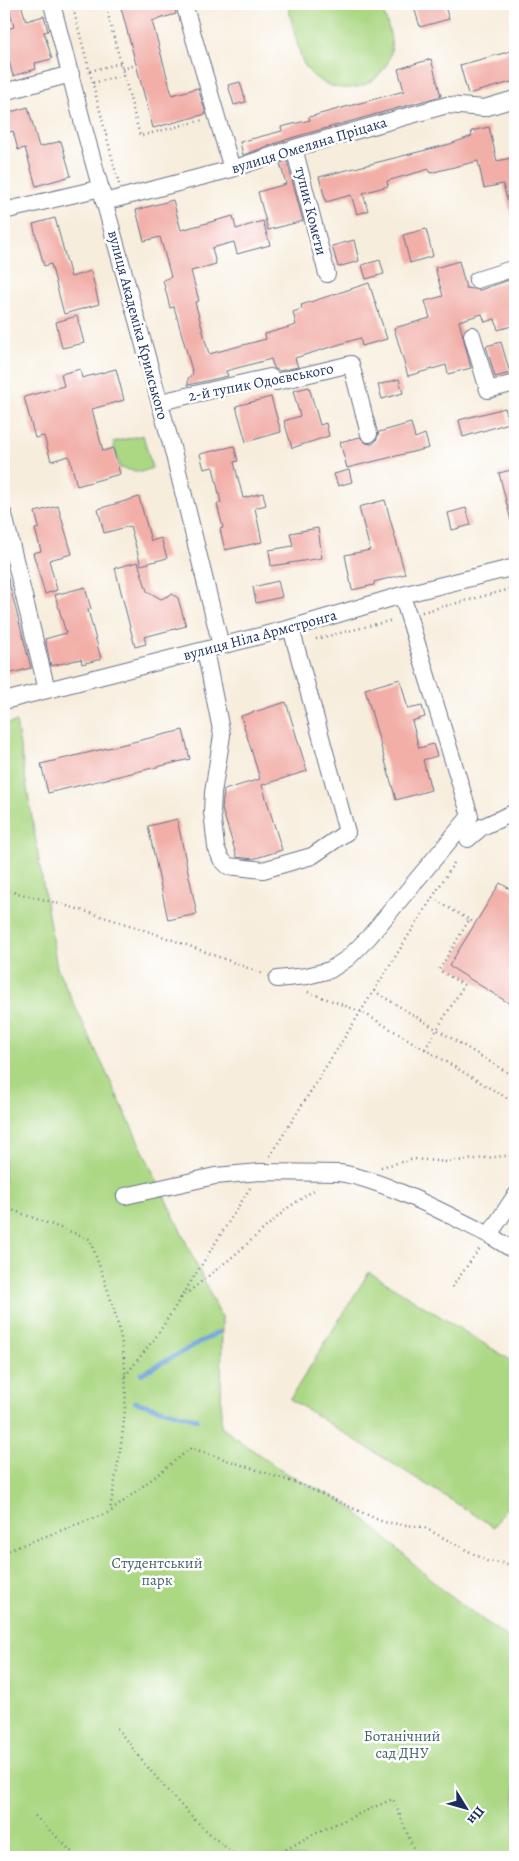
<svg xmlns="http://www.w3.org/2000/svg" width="519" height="1861" viewBox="0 0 519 1861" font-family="Alegreya,serif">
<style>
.green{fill:#acd884;stroke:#648471}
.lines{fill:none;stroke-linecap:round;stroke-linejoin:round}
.stream{stroke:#6ba2d9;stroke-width:4.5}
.building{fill:#f2afa8}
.minor-casing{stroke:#68728a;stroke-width:18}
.path{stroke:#68728a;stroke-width:2.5;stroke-dasharray:1 4;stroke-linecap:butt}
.minor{stroke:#fff;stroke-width:16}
.labels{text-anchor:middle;stroke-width:5;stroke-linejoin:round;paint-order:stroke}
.street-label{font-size:15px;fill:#1b2f5e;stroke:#fff}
.park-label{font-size:15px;fill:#466269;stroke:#fff}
</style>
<rect width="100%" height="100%" fill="#fff"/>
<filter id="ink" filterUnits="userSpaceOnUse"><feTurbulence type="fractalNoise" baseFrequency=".02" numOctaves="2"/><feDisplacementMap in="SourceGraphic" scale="10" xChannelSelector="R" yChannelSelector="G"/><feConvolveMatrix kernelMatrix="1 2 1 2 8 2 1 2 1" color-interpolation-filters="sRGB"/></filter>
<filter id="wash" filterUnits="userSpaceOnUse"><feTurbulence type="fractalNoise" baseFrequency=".0096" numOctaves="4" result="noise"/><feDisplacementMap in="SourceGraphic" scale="20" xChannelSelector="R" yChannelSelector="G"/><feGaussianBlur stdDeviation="1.12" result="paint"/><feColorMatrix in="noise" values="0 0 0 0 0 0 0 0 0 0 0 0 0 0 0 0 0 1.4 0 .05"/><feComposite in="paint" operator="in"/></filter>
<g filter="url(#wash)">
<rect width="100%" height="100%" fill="#f7eddc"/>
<path class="green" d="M287 4H381C385 19 395 40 390 56 378 95 327 99 305 66 298 54 292 19 287 4Z
M143 435 152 468 141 472 120 468 113 442Z
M16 722 57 968 222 1319 221 1427 282 1471 349 1505 446 1593 515 1643V1857H4V725Z
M369 1272 515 1363V1493L494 1527 290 1399Z"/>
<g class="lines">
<path class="stream" d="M141 1374 219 1332
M135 1402 197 1419"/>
</g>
<g id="blocks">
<path class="building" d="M8 4H21L26 21 44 16 48 31 44 32 52 59 35 63 36 69 13 76 4 42V30L14 27Z
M120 4H174L176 14 152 21 172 95 198 88 206 114 153 128Z
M413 4H444L449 19 420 27Z
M515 50V81L468 94 460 65Z
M431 59 441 96 291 138 243 155 240 142 282 131 281 127 310 120 309 117 404 91 398 69Z
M240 82 246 102 234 105 228 85Z
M28 107 39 147 61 141 71 176 36 186 25 148 18 150 13 131 6 133 4 126V114Z
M489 127 497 161 515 157V214L511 215 503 184 484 188 478 161 430 173 429 169 387 181 388 186 363 193 368 211 357 214 351 195 326 202 319 177 450 144 472 136 471 131Z
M287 161 303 221 268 230 258 192 286 184 280 163Z
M173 200 181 230 233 216 236 229 263 221 270 245 237 254 234 242 212 248 216 264 191 271 199 301 195 302 209 354 266 339 265 334 296 325 293 312 302 309 301 305 369 283 387 339 362 346 360 338 295 358 298 367 279 371 274 368 271 359 226 371 228 376 188 385V378L193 374 174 307 170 308 163 280 171 277 160 237 144 241 136 210Z
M55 218 71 277 91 271 99 304 64 314 51 264 44 266 33 224Z
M426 229 433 256 410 263 403 235Z
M354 240 359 261 338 267 332 246Z
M380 260 384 274 366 279 362 265Z
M459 261 466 288 480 290 515 278V325L498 330 495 319 485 322 482 314 459 321 471 368 448 374 446 365 408 376 394 328 430 318 425 301 443 296 435 268Z
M77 316 84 343 62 348 56 322Z
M501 342 510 373 495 377 486 346Z
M80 369 82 378 116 369 124 400 92 409 103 451 113 448 120 474 77 486 69 456 51 461 44 436 35 438 24 397 64 386 61 374Z
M399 379 403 393 382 399 378 385Z
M309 387 320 425 326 423 329 436 292 448 284 421 300 416 293 391Z
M271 397 281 432 246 442 236 406Z
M505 408 509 423 463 437 459 420Z
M411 423 415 438 425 434 429 448 347 468 340 442 360 437 366 443 372 444 376 441 379 432Z
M234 446 238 461 234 462 243 498 263 493 266 505 255 508 262 542 225 550 220 529 223 528 217 504 221 503 213 467 204 469 200 454Z
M515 469V520L511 521 499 473Z
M349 470 352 482 338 486 334 474Z
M139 497 151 541 161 538 167 558 141 565 130 526 104 533 98 509Z
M385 500 405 574 374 582V585L352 590 345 555 370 550 359 507Z
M58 506 72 554 49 560 57 590 45 594 33 553 41 551 35 529 39 528 35 512Z
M466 508 471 525 452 530 448 513Z
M318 528 322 558 271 566 269 550 293 546 290 533Z
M138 562 147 591 161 599 172 594 178 598 186 626 144 637 146 644 135 647 115 568Z
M7 575 31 668 4 675V576Z
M278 581 282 597 256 603 253 587Z
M85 587 91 609 88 610 101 659 82 664 81 659 51 666 45 639 66 633 55 595Z
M400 679 408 709 422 706 425 717 412 721 419 748 433 744 437 756 423 760 431 790 396 800 365 689Z
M286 702 307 771 262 785 282 850 253 859 237 857 222 809 224 790 260 779 241 716Z
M183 730 190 759 48 793 41 764Z
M177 819 197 914 168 920 148 826Z
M500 883 515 892V1007L449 966Z"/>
</g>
</g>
<g filter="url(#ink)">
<use href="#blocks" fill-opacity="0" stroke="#68728a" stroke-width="1"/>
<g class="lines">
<defs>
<path id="minor" d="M52 4 84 128 173 451 221 646
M184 4 232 169
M4 92 71 74
M294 148 327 274
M104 202 232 169 294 148 447 105 484 108 515 99
M4 211 101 188
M477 280 515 268
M472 335 488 390 515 383
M160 402 270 377 276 382 351 364 369 434
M4 515 47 690
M205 650 222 735 213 793 212 812 216 847 221 859 228 866 263 870 312 856 347 832 291 628
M4 701 291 628 402 595 515 567
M468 839 482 827 515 812
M277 979 307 976 330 970 348 958 368 938 470 816 402 595
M125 1196 215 1176 260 1172 339 1173C383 1179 448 1215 489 1235
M515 1196 489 1235 515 1251"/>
</defs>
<use href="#minor" class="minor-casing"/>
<path class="path" d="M72 4 119 184
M109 4 106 7 140 136 203 120
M122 69 136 65
M90 71 121 63
M93 83 124 75
M422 612 515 588
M316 639 393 620
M4 890C93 910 179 941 263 974
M432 898 475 923
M374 991 515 1077
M308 992 362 1012 515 1103
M425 1049 464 985 439 970 469 920
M270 1156 456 860
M381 1167 414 1159 447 1162 515 1155
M4 1207 90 1239C103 1278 120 1318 124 1359 130 1409 118 1461 110 1510
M452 1287 480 1248
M181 1298 231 1258 289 1207 317 1188
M125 1376 158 1334 250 1188
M4 1552 110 1512 191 1448 302 1485 383 1522 423 1527 487 1561 515 1565
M117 1728C153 1775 190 1821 238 1857
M35 1816 77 1857
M273 1857 315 1833 393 1799 417 1857"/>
<use href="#minor" class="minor"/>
</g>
</g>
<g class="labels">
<g class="street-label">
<text transform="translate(309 145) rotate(-17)" y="5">вулиця Омеляна Пріцака</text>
<text transform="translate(311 211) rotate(76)" y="5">тупик Комети</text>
<text transform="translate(138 325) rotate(75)" y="5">вулиця Академіка Кримського</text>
<text transform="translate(261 382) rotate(-11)" y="5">2-й тупик Одоєвського</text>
<text transform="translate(260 635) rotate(-15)" y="5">вулиця Ніла Армстронга</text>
</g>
<g class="park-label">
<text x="157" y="1568">Студентський<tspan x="157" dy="17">парк</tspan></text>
<text x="402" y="1741">Ботанічний<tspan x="402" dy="17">сад ДНУ</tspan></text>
</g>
</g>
<rect width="519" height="1861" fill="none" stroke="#fff" stroke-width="20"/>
<g transform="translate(466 1808) rotate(127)" stroke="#ffffff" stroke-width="4" paint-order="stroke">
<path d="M0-4L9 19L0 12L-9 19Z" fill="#1b2f5e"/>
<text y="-8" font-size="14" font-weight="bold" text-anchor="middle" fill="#1b2f5e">Пн</text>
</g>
</svg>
